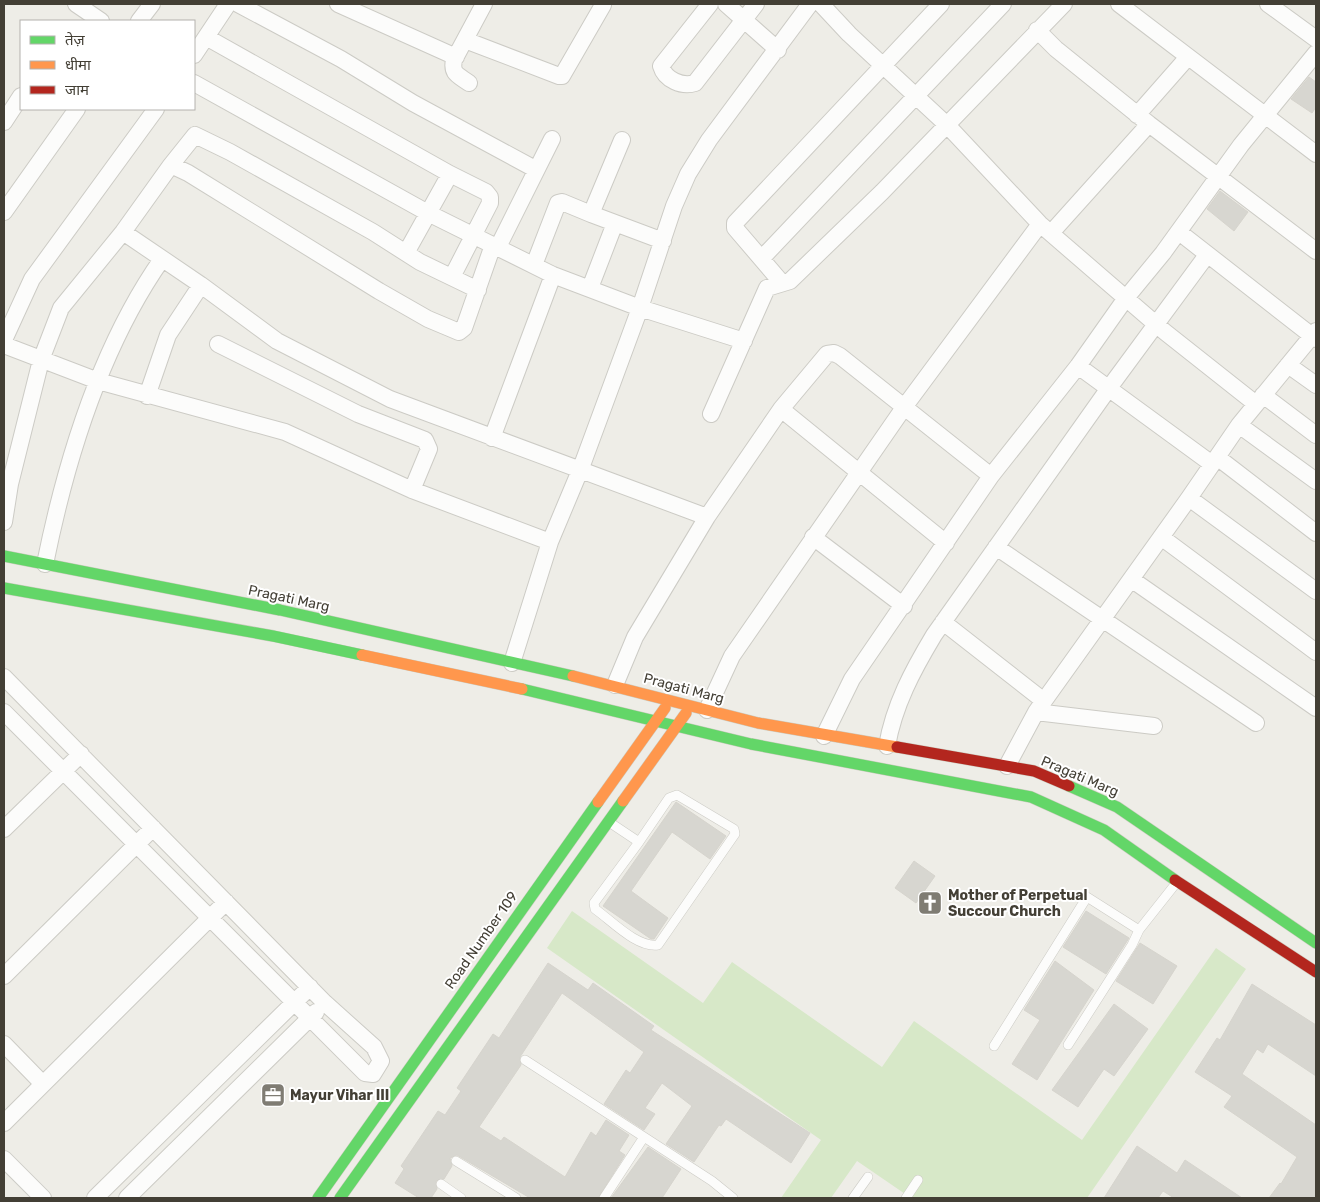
<svg xmlns="http://www.w3.org/2000/svg" width="1320" height="1202" viewBox="0 0 1320 1202" font-family="Rubik,'Noto Sans Devanagari',sans-serif">
<style>
.green{fill:#d7e8c8}
.building{fill:#d7d6d0;stroke:#d6d4cd}
.lines{fill:none;stroke-linecap:round;stroke-linejoin:round}
.lane-casing{stroke:#cccbc5;stroke-width:10}
.street-casing{stroke:#cccbc5;stroke-width:18}
.fast-casing{stroke:#cccbbf;stroke-width:12}
.slow-casing{stroke:#cccbbf;stroke-width:12}
.jam-casing{stroke:#cccbbf;stroke-width:12}
.lane{stroke:#fcfcfb;stroke-width:9}
.street{stroke:#fcfcfb;stroke-width:16}
.fast{stroke:#63d668;stroke-width:11}
.slow{stroke:#ff974d;stroke-width:11}
.jam{stroke:#b3261e;stroke-width:11}
.labels{text-anchor:middle;stroke-width:4;stroke-linejoin:round;paint-order:stroke}
.street-label{font-size:14px;fill:#433f35;stroke:#fff}
.poi-label{font-size:14px;font-weight:bold;fill:#433f35;stroke:#fff;text-anchor:start}
</style>
<rect width="100%" height="100%" fill="#eeede7"/>
<path class="green" d="M572 911 703 1003 732 962 882 1067 914 1021 1082 1140 1216 948 1246 969 1087 1198H911L857 1161 831 1198H781L821 1140 547 948Z"/>
<path class="building" d="M1309 77 1316 82V107L1312 113 1291 99Z
M1220 191 1248 212 1234 231 1207 209Z
M676 802 726 836 710 859 672 832 631 891 668 918 654 939H651L603 906Z
M914 861 935 876 916 903 895 888Z
M1086 911 1129 938 1106 974 1063 947Z
M1140 943 1177 966 1153 1004 1116 981Z
M1055 961 1094 990 1037 1080 1012 1064 1040 1020 1024 1010Z
M548 963 588 990 593 983 654 1026 651 1030 810 1133 791 1163 726 1119 721 1126 719 1125 694 1162 666 1144 692 1106 662 1083 645 1108 655 1114 644 1130 604 1104 626 1070 630 1073 644 1052 562 993 520 1057 521 1065 479 1127 501 1141 504 1137 565 1177 591 1132 596 1136 606 1120 629 1135 619 1151 625 1155 598 1198H530L457 1155 450 1158 452 1166 444 1179 436 1181 437 1189 431 1198H419L395 1183 404 1169 401 1166 438 1111 445 1115 461 1091 457 1088 493 1034 499 1038Z
M1252 984 1316 1025V1076L1268 1044 1263 1053 1257 1049 1242 1074 1316 1125V1194L1314 1198H1269L1280 1183 1281 1184 1297 1157 1224 1107 1232 1096 1195 1072 1217 1038 1220 1040Z
M1114 1004 1148 1029 1114 1076 1104 1069 1078 1107 1052 1090Z
M1137 1146 1177 1173 1185 1160 1242 1198H1174L1163 1191 1158 1198H1104Z
M648 1147 681 1169 662 1198H611Z"/>
<g class="lines">
<defs>
<path id="lane" d="M609 822 639 842 669 798 677 795 734 829 735 834 658 945C637 948 612 921 595 909L594 903 639 842
M1068 1045 1132 945 1139 930
M994 1046 1087 897 1139 930 1177 882
M525 1060 712 1181 733 1198
M456 1161 516 1198
M441 1184 461 1198
M604 1198 644 1137
M853 1198 868 1177
M906 1198 918 1180"/>
<path id="street" d="M76 4 101 21
M238 4 341 59 413 103 535 169
M338 4 456 57
M710 4 661 66C665 80 682 87 695 83L756 4
M726 4 778 50
M821 4 849 34 947 125 1040 224 1165 332 1256 404
M1119 4 1316 154
M1268 4 1316 39
M139 21 152 4
M1037 30 1056 49 1149 124 1316 251
M206 37 450 174 486 192 490 197V203L452 277
M465 40 559 76H562L603 5
M194 55 228 4
M194 83 428 213 553 275 640 308 744 341
M469 83C458 75 451 74 454 60L484 4
M1137 115 1188 57
M4 122 21 96
M622 140 591 214 663 241
M171 165 188 173 379 291 428 319 459 332 464 328 493 245
M4 212 77 109
M123 232 201 285 277 341 390 399 707 517
M1179 232 1316 339
M1051 233 1149 124
M498 247 552 139
M406 253 450 174
M762 258 1003 4
M534 265 558 203 562 202 591 214
M782 283 735 228V223L941 4
M590 288 615 223
M4 340 32 279 156 109
M218 344 358 414 425 440 429 449 412 490
M4 345 98 381 285 432 412 490 550 542
M1288 365 1316 385
M1078 366 1212 464
M1263 395 1316 435
M147 396 168 335 201 285
M781 409 946 543
M711 414 767 288 790 281 882 192 1064 4
M1239 425 1316 481
M492 438 553 275
M1217 457 1316 533
M1189 498 1316 591
M4 522 10 484 41 360 61 308 123 232 171 165 195 135 230 152 373 232 420 262 478 290
M813 537 904 606
M1161 537 1316 652
M996 547 1256 723
M45 564C66 460 101 346 162 259
M1131 579 1316 708
M943 622 1044 701
M512 663 550 542 581 468 640 308 674 206 688 174 709 140 810 4
M4 677 325 1003 374 1047 381 1061 373 1074 365 1073 4 712
M615 685 635 637 707 517 781 409 827 354 834 353 840 356 991 476
M707 710 732 656 905 406 1040 224
M1036 712 1154 726
M824 736 852 679 991 476 1078 366 1126 298 1163 253 1241 145 1316 53
M887 746C894 705 913 670 934 635L1109 388 1207 255
M1007 766 1036 712 1189 498 1239 425 1316 331
M4 829 81 754
M4 976 153 828
M4 1044 43 1084
M4 1123 226 902
M4 1159 43 1198
M95 1198 310 987
M127 1198 316 1012"/>
<path id="fast" d="M4 556 280 610 573 676
M4 588 273 636 362 655
M522 689 751 744 1031 797 1104 830 1175 880
M1069 786 1117 807 1316 943
M318 1198 598 802
M340 1198 623 801"/>
<path id="slow" d="M362 655 522 689
M573 676 758 723 897 747
M623 801 686 713
M598 802 665 708"/>
<path id="jam" d="M897 747 1034 771 1069 786
M1175 880 1316 972"/>
</defs>
<use href="#lane" class="lane-casing"/>
<use href="#street" class="street-casing"/>
<use href="#fast" class="fast-casing"/>
<use href="#slow" class="slow-casing"/>
<use href="#jam" class="jam-casing"/>
<use href="#lane" class="lane"/>
<use href="#street" class="street"/>
<use href="#fast" class="fast"/>
<use href="#slow" class="slow"/>
<use href="#jam" class="jam"/>
</g>
<defs>
<symbol id="church-square" viewBox="-11 -11 22 22"><rect x="-9" y="-9" width="18" height="18" rx="4" fill="#7f7c73" stroke="#fff"/><path d="M-1.2-6h2.4v3.5h3.3v2.4h-3.3V6h-2.4V-.1h-3.3v-2.4h3.3Z" fill="#fff"/></symbol>
<symbol id="office-square" viewBox="-11 -11 22 22"><rect x="-9" y="-9" width="18" height="18" rx="4" fill="#7f7c73" stroke="#fff"/><path d="M-6-3h4V-5.5h4V-3h4V5H-6ZM-1-4.5V-3h2v-1.5ZM-6 0V1H6V0Z" fill="#fff"/></symbol>
</defs>
<g fill-rule="evenodd">
<use href="#church-square" x="916" y="889" width="28" height="28"/>
<use href="#office-square" x="259" y="1081" width="28" height="28"/>
</g>
<g class="labels">
<g class="street-label">
<text transform="translate(289 598) rotate(12)" y="5">Pragati Marg</text>
<text transform="translate(684 688) rotate(15)" y="5">Pragati Marg</text>
<text transform="translate(1080 776) rotate(23)" y="5">Pragati Marg</text>
<text transform="translate(481 940) rotate(-55)" y="5">Road Number 109</text>
</g>
<g class="poi-label">
<text x="948" y="900">Mother of Perpetual<tspan x="948" dy="16">Succour Church</tspan></text>
<text x="290" y="1100">Mayur Vihar III</text>
</g>
</g>
<rect width="1320" height="1202" fill="none" stroke="#433f35" stroke-width="10"/>
<rect x="20" y="20" width="175" height="90" fill="#ffffff" stroke="#b4b2ae"/>
<rect x="30" y="36" width="25" height="8" fill="#63d668" stroke="#b4b2ae"/>
<text x="65" y="45" font-size="15" fill="#433f35">तेज़</text>
<rect x="30" y="61" width="25" height="8" fill="#ff974d" stroke="#b4b2ae"/>
<text x="65" y="70" font-size="15" fill="#433f35">धीमा</text>
<rect x="30" y="86" width="25" height="8" fill="#b3261e" stroke="#b4b2ae"/>
<text x="65" y="95" font-size="15" fill="#433f35">जाम</text>
</svg>
